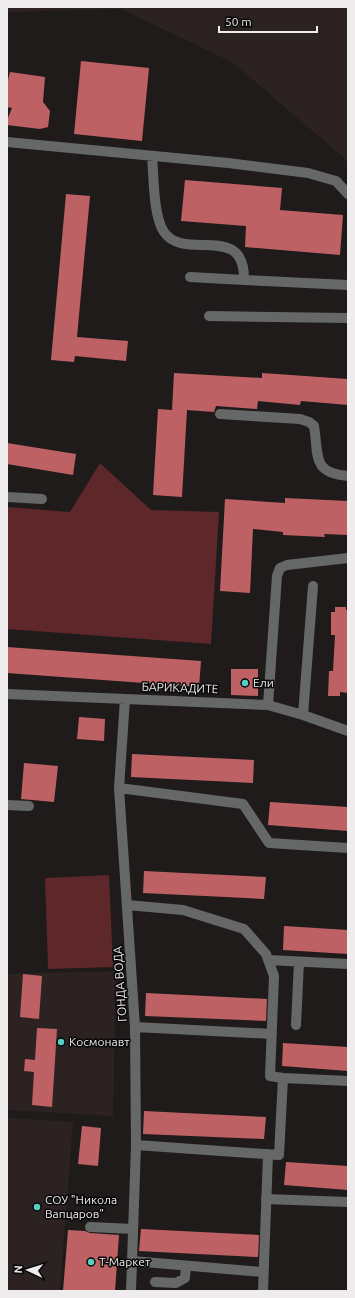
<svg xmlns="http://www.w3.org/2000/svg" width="355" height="1298" viewBox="0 0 355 1298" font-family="Ubuntu,sans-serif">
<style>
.built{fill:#2c2222}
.green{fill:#5e272a}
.building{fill:#be6165}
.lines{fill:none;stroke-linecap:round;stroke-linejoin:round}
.minor{stroke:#666868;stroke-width:10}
.poi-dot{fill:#57cec2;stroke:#080707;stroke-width:1.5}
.labels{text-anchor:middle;stroke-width:3;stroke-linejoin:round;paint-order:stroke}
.poi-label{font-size:12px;fill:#eeecec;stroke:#080707;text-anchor:start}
.street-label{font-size:12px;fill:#eeecec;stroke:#080707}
</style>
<rect width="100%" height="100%" fill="#1f1b1b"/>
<path class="built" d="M7 7H348V165L344 158 232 62 121 9 7 12Z
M116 971 113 1116 7 1110V974Z
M7 1118 73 1122 60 1291H7Z"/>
<path class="green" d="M100 463 151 510 219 512 211 644 7 629V507L70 512Z
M109 875 113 967 48 969 45 878Z"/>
<path class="building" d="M81 61 149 68 142 141 74 134Z
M10 72 45 77 43 102 50 111 48 127 40 129 7 125V120L12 108 7 107V84Z
M185 180 282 188 280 210 343 215 340 255 245 247 246 226 181 221Z
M66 194 90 196 77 337 128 341 126 361 75 356 74 362 51 360Z
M174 373 262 378V373L348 379V405L301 401 300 405 258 401 257 409 216 406 214 412 187 410 182 497 153 495 158 409 172 410Z
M7 443 76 454 73 475 7 464Z
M285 498 348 501V535L324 534 325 537 283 535V532L253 529 250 593 220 591 225 499 285 503Z
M335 607H346V610H348V693L340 692V696H328L329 671H333L335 635H331V612H335Z
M7 647 201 661 199 687 7 673Z
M231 669H258V696L231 695Z
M79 717 105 719 104 741 77 739Z
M132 754 254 760 253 783 131 777Z
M24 763 58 766 54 802 21 799Z
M270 802 348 807V831L268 825Z
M144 871 266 877 264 899 143 893Z
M284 926 348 930V954L283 950Z
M23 974 42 976 39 1019 20 1017Z
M146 993 267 999 266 1021 145 1016Z
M37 1028 57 1029 52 1107 32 1105 34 1072 24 1071 25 1059 35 1060Z
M283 1043 348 1047V1071L282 1066Z
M144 1111 266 1117 264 1139 143 1134Z
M82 1126 101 1128 98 1166 78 1164Z
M286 1162 348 1166V1190L284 1185Z
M141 1229 259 1235 258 1257 139 1251Z
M68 1230 85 1231 90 1233 119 1235 115 1291H63Z"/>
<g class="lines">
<path class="minor" d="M7 142 228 163 308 173 336 181 348 194
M152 157C154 177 153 216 164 232 184 262 245 221 244 280L348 285
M190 277 244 280
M209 316 348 318
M220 414 300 419 309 422 314 426C319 455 311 473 348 476
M7 497 42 499
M7 694 268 705 303 715 348 731
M125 699 119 788 135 1027 136 1145 131 1291
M268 705 277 576 280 568 287 565 348 558
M303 715 313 586
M119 788 243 804 269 843 348 848
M7 805 29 806
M127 905 183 910 244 929 266 954 274 976 270 1076 283 1078 279 1155 136 1145
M268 960 348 964
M296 1025 299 962
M135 1027 272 1034
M283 1078 348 1081
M266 1199 348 1202
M90 1227 133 1229
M132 1261 263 1272
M155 1282 176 1283 185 1278 186 1266
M263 1291 268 1154"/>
</g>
<g class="poi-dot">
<circle cx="245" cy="683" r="4"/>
<circle cx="61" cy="1042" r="4"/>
<circle cx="37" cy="1207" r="4"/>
<circle cx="91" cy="1262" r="4"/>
</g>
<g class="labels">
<g class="poi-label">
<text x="253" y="687">Ели</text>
<text x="69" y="1046">Космонавт</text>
<text x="45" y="1204">СОУ "Никола<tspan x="45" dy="14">Вапцаров"</tspan></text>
<text x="99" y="1266">Т-Маркет</text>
</g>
<g class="street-label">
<text transform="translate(180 688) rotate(2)" y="4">БАРИКАДИТЕ</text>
<text transform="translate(120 984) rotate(-94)" y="4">ГОНДА ВОДА</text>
</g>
</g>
<rect width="355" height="1298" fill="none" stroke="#eeecec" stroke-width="16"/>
<g transform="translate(28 1270) rotate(274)" stroke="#080707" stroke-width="3" paint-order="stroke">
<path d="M0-3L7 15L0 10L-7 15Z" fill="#eeecec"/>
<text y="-6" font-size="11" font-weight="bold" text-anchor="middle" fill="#eeecec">N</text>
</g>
<path d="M219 26v6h98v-6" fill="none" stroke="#eeecec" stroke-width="2"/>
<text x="225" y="26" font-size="12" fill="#eeecec" stroke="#080707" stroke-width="3" paint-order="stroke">50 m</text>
</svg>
